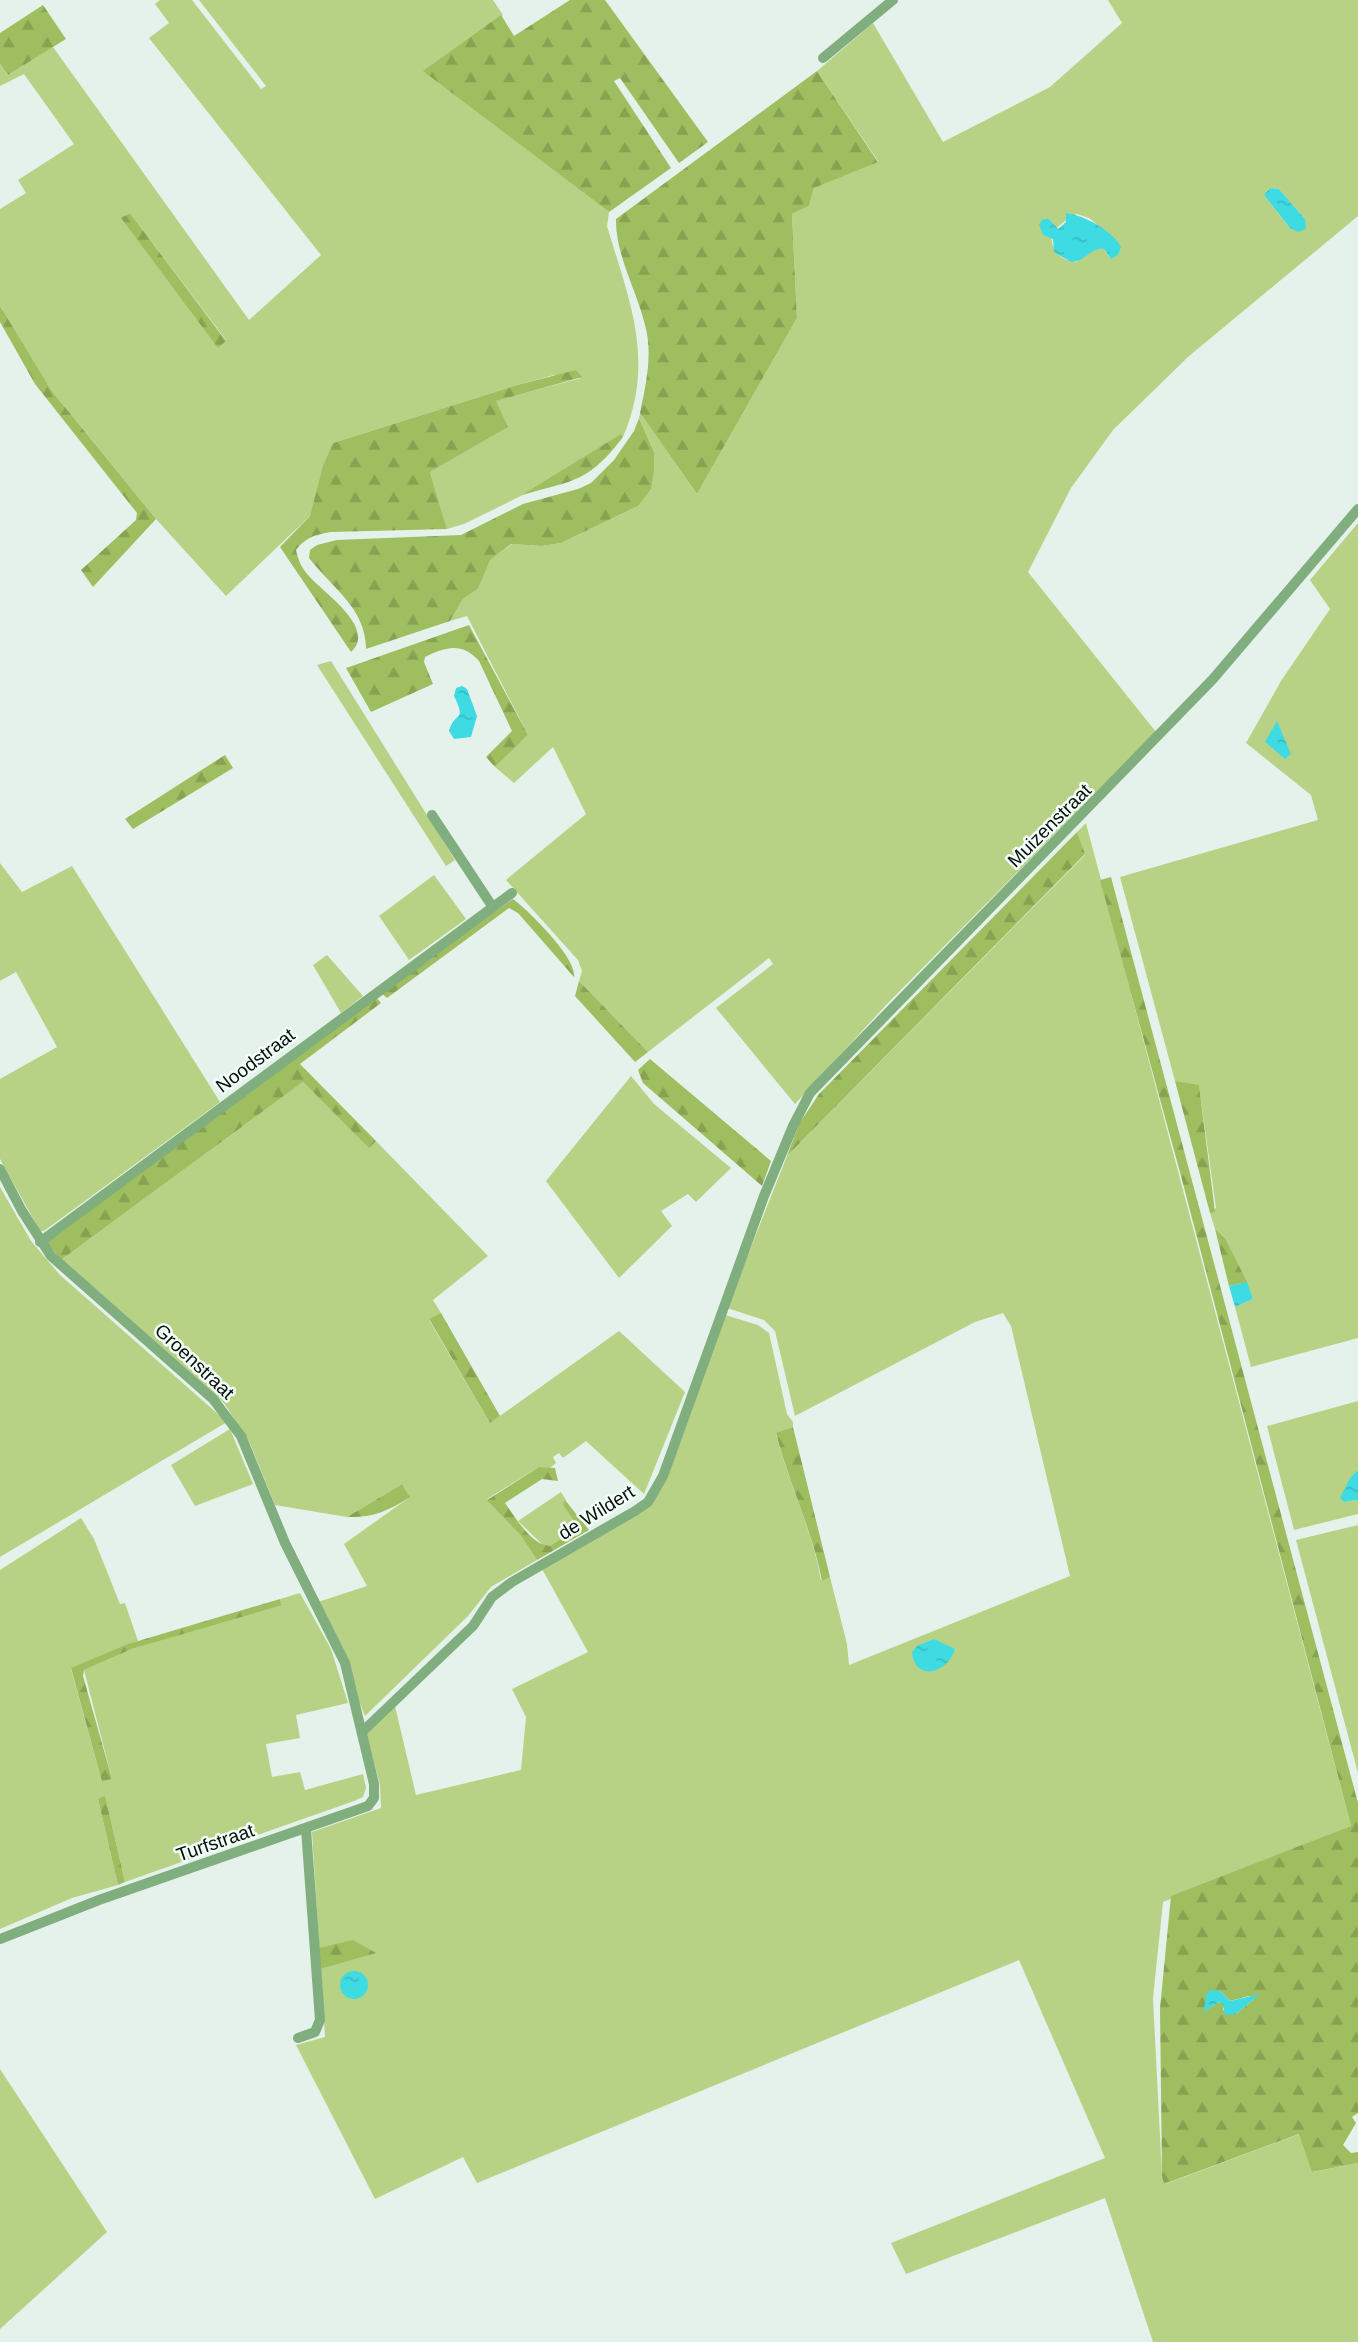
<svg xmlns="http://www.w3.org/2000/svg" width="1358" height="2342" viewBox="0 0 1358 2342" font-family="Helvetica,sans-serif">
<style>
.grass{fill:#b7d285;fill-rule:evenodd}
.forest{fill:url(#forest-firs);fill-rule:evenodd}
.water{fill:url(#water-ripples)}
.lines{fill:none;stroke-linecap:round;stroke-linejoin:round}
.street{stroke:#81ae7e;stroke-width:10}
.labels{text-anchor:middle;stroke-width:5;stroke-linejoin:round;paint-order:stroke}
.street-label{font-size:19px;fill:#090d0b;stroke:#f2fff8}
</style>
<defs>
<pattern id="forest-firs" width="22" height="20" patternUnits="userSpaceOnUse" patternTransform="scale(1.75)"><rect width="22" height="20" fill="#9fbe60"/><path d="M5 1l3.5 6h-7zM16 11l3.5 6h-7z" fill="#88a252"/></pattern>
<pattern id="water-ripples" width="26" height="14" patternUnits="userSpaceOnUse" patternTransform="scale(1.75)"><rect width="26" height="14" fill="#3fdbe3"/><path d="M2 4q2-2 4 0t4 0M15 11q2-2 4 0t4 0" fill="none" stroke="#36bbc1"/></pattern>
</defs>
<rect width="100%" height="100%" fill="#e5f2eb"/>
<path class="grass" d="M160 0H192L261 89 266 86 199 0H493L503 15 424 71 609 212 607 226C629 300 656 360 623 437L620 435 525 494 464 524 447 529 430 472 507 427 495 401 581 378 554 375 517 385 333 443 310 516 226 596 156 519 51 390 27 353 0 306V209L26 193 18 180 74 144 24 74 0 86V64L8 75 53 47 249 320 321 255 149 38 169 23 155 4ZM130 213 226 340 219 347 122 218Z
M1108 0H1358V216L1188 357 1113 430 1071 488 1028 572 1156 732 886 1005 795 1104 716 1008 773 964 769 958 648 1052 579 981 582 971 578 960 506 880 586 814 553 747 514 783 495 767 528 735 467 616 450 621 463 599 478 589 489 560 512 544 542 546 561 543 638 506 654 452 639 418 640 413 697 494 797 318 792 214 809 206 814 188 878 161 817 71 873 23 943 142 1050 87 1122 23ZM1270 188 1279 189 1305 219 1290 228 1264 195ZM1077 214 1089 218 1105 231 1109 257 1104 249 1096 248 1076 262C1061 261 1050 249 1052 236 1052 229 1070 217 1077 214Z
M1358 523V1338L1251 1367 1235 1307 1253 1299 1225 1238 1215 1229 1210 1213 1216 1208 1199 1086 1175 1081 1120 877 1318 820 1311 795 1246 743 1281 681 1330 609 1310 580Z
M331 661 455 860 446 866 317 665Z
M1086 823 1351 1826 1163 1902 1153 1998 1162 2176 1165 2184 1300 2134 1313 2172 1358 2163V2342H1153L1105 2198 906 2274 891 2243 1105 2158 1019 1960 477 2183 463 2157 375 2199 296 2045 325 2037 312 1832 381 1808 380 1785 366 1733 395 1706 416 1795 521 1770 526 1717 512 1689 588 1652 542 1569 648 1505 725 1315 758 1325 769 1333 787 1414 793 1422V1427L776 1434C789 1484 812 1529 821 1580L830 1577 847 1644 849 1665 1070 1576 1011 1326 1003 1313 975 1322 795 1416 775 1331 764 1320 727 1308 787 1156 1085 855 1077 832Z
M0 863 22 892 72 866 220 1102 44 1231H40L0 1159V1079L57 1047 16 972 0 981Z
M434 875 466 919 409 960 379 916Z
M327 955 363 996 341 1013 313 965Z
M631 1076 654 1104 731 1168 696 1202 688 1194 661 1211 672 1226 619 1278 546 1181Z
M303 1082 369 1147 376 1141 488 1256 433 1300 441 1313 429 1320 490 1423 619 1331 685 1392 644 1494 586 1441 563 1458 559 1453 553 1457 556 1463 550 1468 539 1467 487 1499 521 1536 537 1560 491 1587 468 1616 365 1716 318 1602 367 1586 344 1544 410 1497 402 1484 347 1517 275 1505 249 1441 224 1403 61 1260Z
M0 1187 31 1241 60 1275 227 1422 0 1557Z
M1358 1401V1470L1342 1495 1344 1502 1358 1500V1514L1294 1530 1267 1426Z
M230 1429 253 1484 195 1506 171 1465Z
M561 1492 566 1500 563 1505 578 1527 550 1546H544L518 1521Z
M81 1518 94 1539 120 1604 125 1603 138 1641 71 1669 102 1782 112 1779 84 1670 132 1649 282 1604 280 1599 300 1593 331 1649 348 1703 296 1715 300 1738 266 1744 272 1777 300 1772 305 1790 363 1774 366 1788 363 1797 354 1801 125 1882 105 1795 98 1799 118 1885 72 1898 0 1929V1570Z
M1358 1525V1773L1296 1540Z
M0 2069 107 2232 0 2329Z"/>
<path class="forest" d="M570 0H605L708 142 679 163 620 78 614 81 671 168 609 212 423 71 501 15 514 36Z
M43 5 66 39 8 75 0 64V33Z
M817 71 878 162 814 188 809 206 792 214 797 318 697 494 640 413C646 384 653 354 645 325 637 291 615 254 616 219Z
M130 213 226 341 218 348 121 218Z
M0 306 51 390 156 519 93 587 81 570 136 520 137 513 35 384 0 322Z
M576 370 582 377 496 401 508 427 430 472 447 529 331 532C315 535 306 537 296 550 298 559 301 567 308 575 321 591 378 628 351 652L280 547 310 516 323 466 333 443 517 385Z
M639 418 654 452V471L651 489 638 506 561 543 542 546 511 544 490 560 478 589 463 599 450 621 366 649C366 608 332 588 309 558L310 550 317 545 337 540 461 535 523 504 578 489 591 483 614 460 634 431Z
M621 434 623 437C588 483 574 480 522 495Z
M469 625 528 735 495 767 486 757 512 731 479 661C462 642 446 647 425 657L424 662 433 684 371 712 346 668Z
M225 755 233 768 133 829 125 819Z
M1077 832 1085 854 787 1156 799 1124 819 1094Z
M1111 877 1358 1803V2113L1352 2117 1356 2123 1343 2145 1351 2153 1358 2152V2163L1312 2172 1299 2134 1164 2184 1162 2176 1160 2008 1171 1896 1351 1826 1181 1176 1100 880ZM1220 1991 1230 2001 1249 1996 1254 1999 1236 2014 1223 2010 1224 2005 1219 2002 1205 2011Z
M513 899C528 910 578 959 574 977L518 913 509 908 387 998 380 992Z
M579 981 648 1052 635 1062 575 996Z
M375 996 381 1003 300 1064 376 1141 369 1148 303 1082 61 1260 46 1241Z
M650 1059 771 1161 762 1186 643 1083 638 1070Z
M1175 1081 1199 1085 1215 1212 1210 1213Z
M1215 1229 1225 1238 1247 1282 1229 1286Z
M441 1313 500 1416 490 1423 429 1319Z
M793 1427 830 1577 822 1581C812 1529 789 1484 776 1433Z
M539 1467 555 1468 558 1481 542 1479 505 1503C515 1517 531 1545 550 1546L578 1527 563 1505 565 1500 589 1530 537 1560 521 1536 487 1500Z
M402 1484 410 1497C388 1511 373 1518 347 1517Z
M280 1599 282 1605 132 1649 84 1670 83 1676 112 1779 102 1782 71 1668 128 1644Z
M105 1795 125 1882 118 1885 98 1799Z
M353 1940 376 1953 320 1969 319 1948Z"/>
<path class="water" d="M1270 188 1279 189 1305 219 1306 229 1298 232 1290 228 1264 195Z
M1066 213C1084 215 1113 231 1121 247L1118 255 1111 259 1104 249C1091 247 1085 262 1071 262L1054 252 1053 239 1043 235 1039 224 1043 219H1049L1058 229 1066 222Z
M462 686 467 689 477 716 471 737 454 739 449 731C455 710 467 723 454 696L456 688Z
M1277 721 1291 754 1285 759 1265 742Z
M1247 1282 1253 1299 1235 1307 1229 1286Z
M1358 1470V1500L1344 1502 1340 1498 1350 1478Z
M934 1639 955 1649C948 1673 915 1683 912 1652L917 1646Z
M340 1985a14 14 0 1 1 28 0a14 14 0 1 1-28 0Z
M1211 1990 1220 1991 1230 2001 1260 1994 1236 2014 1225 2015 1223 2005 1219 2002 1204 2012 1206 1994Z"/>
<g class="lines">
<path class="street" d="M823 58 893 0
M432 815 492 906
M0 1169 22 1211 51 1256 213 1399 241 1436 285 1543 345 1663 374 1784V1798L368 1806 99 1900 0 1939
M40 1242 512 893
M363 1731 473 1626 492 1597 512 1582 635 1511 648 1502 663 1476 764 1196 793 1126 810 1093 1213 679 1358 509
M298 2038 315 2032 320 2020 306 1829"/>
</g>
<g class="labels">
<g class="street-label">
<text transform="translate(1049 825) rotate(-45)" y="7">Muizenstraat</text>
<text transform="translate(255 1060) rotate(-37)" y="7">Noodstraat</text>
<text transform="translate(195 1361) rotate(43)" y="7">Groenstraat</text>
<text transform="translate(596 1512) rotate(-32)" y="7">de Wildert</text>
<text transform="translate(215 1842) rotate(-19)" y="7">Turfstraat</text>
</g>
</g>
</svg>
